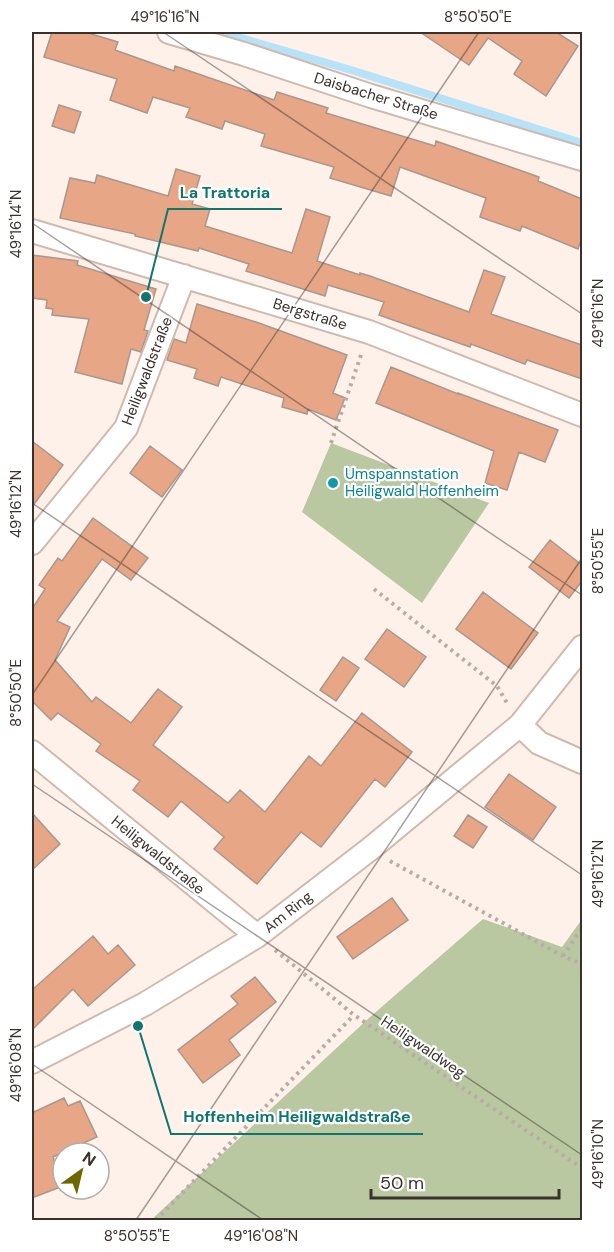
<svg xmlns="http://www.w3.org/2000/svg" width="614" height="1252" viewBox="0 0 614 1252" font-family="'DM Sans',sans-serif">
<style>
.green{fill:#bac8a2}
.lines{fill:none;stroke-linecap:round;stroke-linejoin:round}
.stream{stroke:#b7e3f8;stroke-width:8}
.building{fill:#e7a786;stroke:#aa968c;stroke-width:1.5}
.minor-casing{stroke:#cfbaaf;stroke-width:26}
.path{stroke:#b8aca6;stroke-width:4;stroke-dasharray:3 4.5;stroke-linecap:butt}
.minor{stroke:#fff;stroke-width:22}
.ticks{fill:none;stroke:#3a312d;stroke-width:1.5;stroke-opacity:0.45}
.culture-dot{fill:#0f9aa8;stroke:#fff;stroke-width:2}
.labels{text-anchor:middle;stroke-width:4.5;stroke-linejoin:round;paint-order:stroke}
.street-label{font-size:15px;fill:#3a312d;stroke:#fff}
.culture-label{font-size:15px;fill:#0d838f;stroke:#fff;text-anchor:start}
.leader{fill:none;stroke:#0f766e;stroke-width:2}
.callout-dot{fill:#0f766e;stroke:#fff;stroke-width:2}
.callout-label{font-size:16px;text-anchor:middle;font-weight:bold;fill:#0f766e;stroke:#fff;stroke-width:4.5;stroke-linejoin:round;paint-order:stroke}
.neatline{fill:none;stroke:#3a312d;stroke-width:2}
.ticks-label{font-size:15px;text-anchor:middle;fill:#3a312d}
</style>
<rect width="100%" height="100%" fill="#fef1ea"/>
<path class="green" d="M331 443 489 503 422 603 302 512Z
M483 919 562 947 582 919V1220H151L370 1017Z"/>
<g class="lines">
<path class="stream" d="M220 32 351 70 582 143"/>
</g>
<path class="building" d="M52 32H85L118 42 115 50 174 71 175 66 274 100 277 92 328 108 326 113 435 146 436 141 539 177 538 181 582 199V237L578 249 522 226 520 231 480 217 486 198 400 167 391 196 330 178 334 167 261 146 265 134 225 121 222 129 186 117 190 108 153 97 147 113 110 100 117 79 44 57Z
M420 32H556L578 46 546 96 514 74 522 61 488 38 469 65Z
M59 105 81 112 74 133 52 126Z
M176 169 200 176 192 204 210 209 205 226 292 253 306 209 330 217 317 261 360 275V273L370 276 469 312 484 270 505 277 491 314 582 345V379L527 360 525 364 522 363 471 344 470 347 379 315 384 302 328 285 325 296 246 271 249 264 199 248 198 251 135 236V234L60 218 70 178 95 183 97 175 168 196Z
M32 255 78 261 77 265 156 289 144 330 148 331 141 352 131 349 122 384 75 372 89 319 52 315 53 309 46 308 47 300 32 298Z
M197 304 256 322 347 355 333 393 345 398 336 420 308 409 307 414 282 407 284 398 221 377 218 386 194 378 197 369 167 360 174 339 186 343Z
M391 367 458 394V393L558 430 545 462 519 452 507 490 485 483 494 451 376 403Z
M32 441 63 465 32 507Z
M150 446 182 470 162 497 130 473Z
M93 518 148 558 131 580 102 559 57 621 70 627 55 660 92 702 96 697 131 723 158 689 182 707 153 745 228 803 240 790 265 812 309 756 321 766 362 713 412 752 385 787 375 779 321 847 301 832 257 884 214 849 224 837 181 801 168 817 133 790 140 781 96 751 101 744 58 713 51 720 32 701V609L45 589 39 585 58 558 62 561Z
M550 540 582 565V581L569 598 529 567Z
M483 592 538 633 511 669 456 629Z
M387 629 426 657 404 687 365 659Z
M343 657 359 668 336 701 320 690Z
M509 774 556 807 533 840 485 807Z
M32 813 60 844 32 870Z
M468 815 487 827 473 848 454 836Z
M392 898 408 920 353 959 337 937Z
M93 936 108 954 118 945 135 965 88 1006 73 989 32 1030V990Z
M255 977 276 1002 229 1040 240 1055 203 1083 178 1050 238 1004 231 996Z
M64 1098 68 1106 80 1101 97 1137 53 1157 63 1186 32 1198V1107L34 1112Z"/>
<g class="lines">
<defs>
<path id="minor" d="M169 32 244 54 371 96 582 159
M32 231 369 332 582 415
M32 543 126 428 184 276
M520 725 539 743 582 762
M32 752 257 936
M32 1062 145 1004 257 936 370 849 520 725 582 647"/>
</defs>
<use href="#minor" class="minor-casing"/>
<path class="path" d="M331 443 362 352
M374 589 497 686 507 703
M390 861 563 956 582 964
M275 950 354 1015 582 1168
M563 956 582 928
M156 1220 354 1015"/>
<use href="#minor" class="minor"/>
</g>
<path class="ticks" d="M163 32 582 314M579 32 582 34M32 223 582 595M32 503 582 875M32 695 479 32M32 784 582 1155M32 1064 263 1220M136 1220 582 558"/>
<circle class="culture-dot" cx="333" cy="483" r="6"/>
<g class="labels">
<g class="street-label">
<text transform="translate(376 96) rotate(17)" y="5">Daisbacher Straße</text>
<text transform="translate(310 314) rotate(17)" y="5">Bergstraße</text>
<text transform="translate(147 371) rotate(-69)" y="5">Heiligwaldstraße</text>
<text transform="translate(158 855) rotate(39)" y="5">Heiligwaldstraße</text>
<text transform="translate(288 912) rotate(-38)" y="5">Am Ring</text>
<text transform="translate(423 1047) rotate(34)" y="5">Heiligwaldweg</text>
</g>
<g class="culture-label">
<text x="345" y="479">Umspannstation<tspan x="345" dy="17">Heiligwald Hoffenheim</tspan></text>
</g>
</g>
<path class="leader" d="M146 297L168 209H282M138 1026L171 1134H423"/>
<g class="callout-dot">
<circle cx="146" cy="297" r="6"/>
<circle cx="138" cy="1026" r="6"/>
</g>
<g class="callout-label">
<text x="225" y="198">La Trattoria</text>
<text x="297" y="1122">Hoffenheim Heiligwaldstraße</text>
</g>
<rect width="614" height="1252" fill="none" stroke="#ffffff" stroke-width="66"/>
<g transform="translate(81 1171) rotate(34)"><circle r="28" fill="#ffffff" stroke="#b0adab" stroke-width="1.5"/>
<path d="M0-4.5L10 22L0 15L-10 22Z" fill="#6d6800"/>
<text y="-9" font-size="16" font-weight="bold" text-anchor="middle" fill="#3a312d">N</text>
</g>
<path d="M371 1189v9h188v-9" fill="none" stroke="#3a312d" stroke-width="3"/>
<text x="380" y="1189" font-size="18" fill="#3a312d" stroke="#ffffff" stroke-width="4.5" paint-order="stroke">50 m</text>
<rect x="33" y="33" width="548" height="1186" class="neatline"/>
<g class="ticks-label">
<text x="165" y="22">49°16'16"N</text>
<text x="478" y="22">8°50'50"E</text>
<text transform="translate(16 224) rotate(-90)" y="5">49°16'14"N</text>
<text transform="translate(598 313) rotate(-90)" y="5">49°16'16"N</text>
<text transform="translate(16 504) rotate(-90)" y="5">49°16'12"N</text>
<text transform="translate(598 561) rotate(-90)" y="5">8°50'55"E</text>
<text transform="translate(16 693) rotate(-90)" y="5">8°50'50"E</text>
<text transform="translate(598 874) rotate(-90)" y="5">49°16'12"N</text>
<text transform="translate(16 1065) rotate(-90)" y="5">49°16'08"N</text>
<text transform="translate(598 1154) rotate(-90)" y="5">49°16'10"N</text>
<text x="137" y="1241">8°50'55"E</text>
<text x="261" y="1241">49°16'08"N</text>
</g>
</svg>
